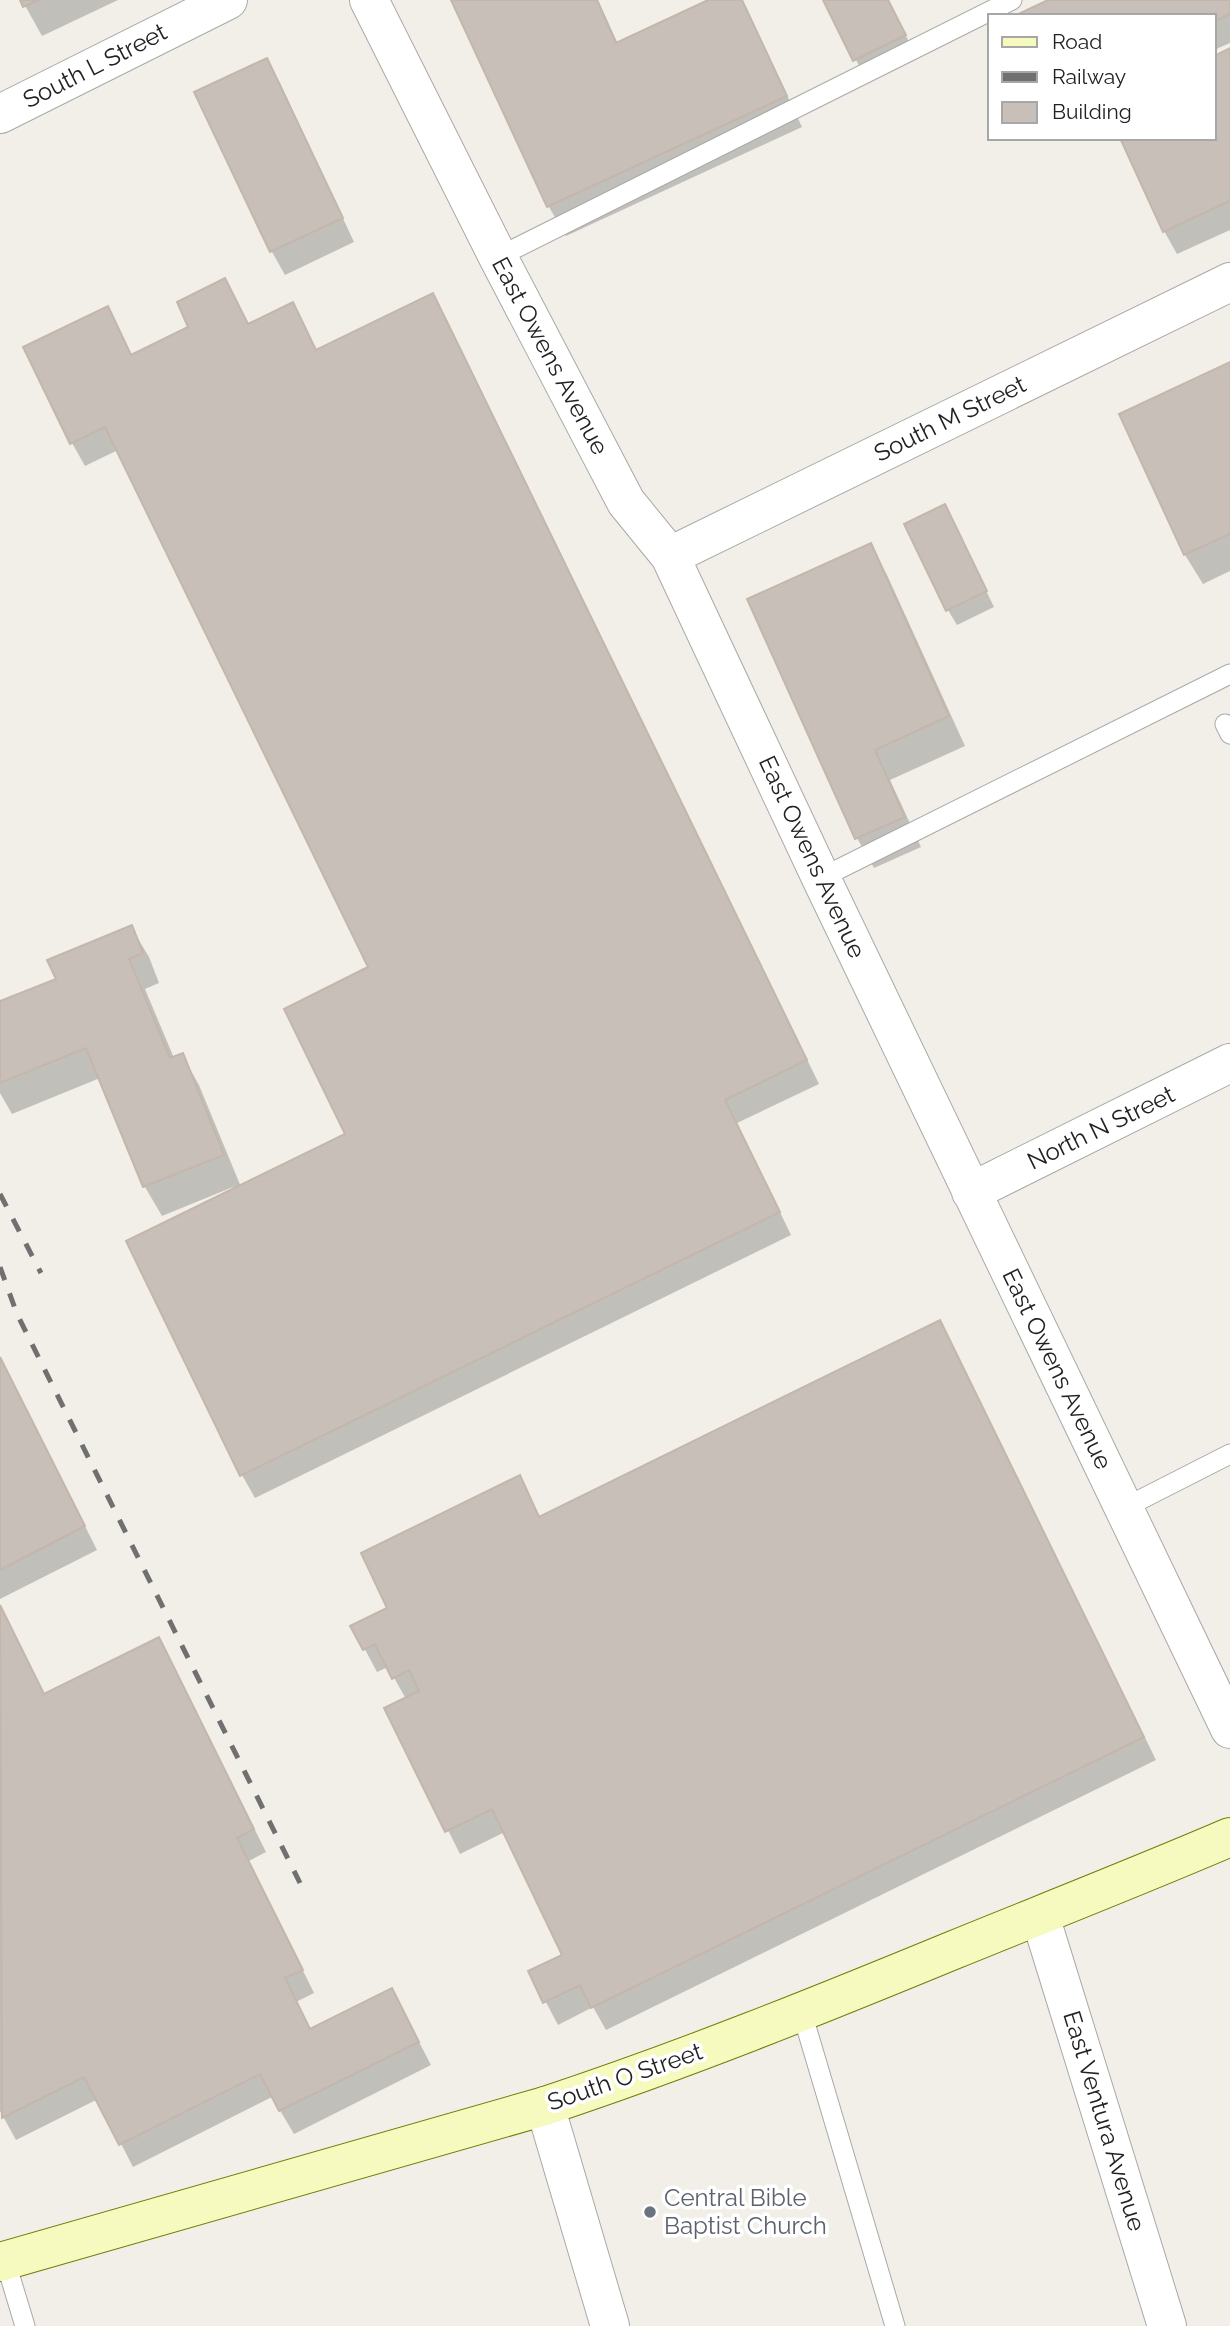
<svg xmlns="http://www.w3.org/2000/svg" width="1230" height="2326" viewBox="0 0 1230 2326" font-family="Raleway,sans-serif">
<style>
.shadow{fill:#0003}
.building{fill:#c7bfb8;stroke:#c4b6ab;stroke-width:2}
.lines{fill:none;stroke-linecap:round;stroke-linejoin:round}
.service-casing{stroke:#a9a9a9;stroke-width:21}
.minor-casing{stroke:#a9a9a9;stroke-width:40}
.secondary-casing{stroke:#707d05;stroke-width:40}
.service{stroke:#fff;stroke-width:19}
.minor{stroke:#fff;stroke-width:38}
.secondary{stroke:#f7fabf;stroke-width:38}
.rail{stroke:#707070;stroke-width:5;stroke-dasharray:14 14;stroke-linecap:butt}
.worship-dot{fill:#6b7280;stroke:#fff;stroke-width:2.5}
.labels{text-anchor:middle;stroke-width:7;stroke-linejoin:round;paint-order:stroke}
.street-label{font-size:24px;fill:#222;stroke:#fff}
.worship-label{font-size:24px;fill:#5b616d;stroke:#fff;text-anchor:start}
</style>
<rect width="100%" height="100%" fill="#f2efe9"/>
<path class="shadow" d="M22 0H118L42 36Z
M453 0H598L618 44 712 0H742L802 127 566 236 549 207Z
M825 0H889L917 59 868 83Z
M1052 0H1230V43L1214 50V16Z
M1230 50V230L1177 254 1164 231 1214 138Z
M267 60 280 83 354 242 285 275 272 252 197 93Z
M433 295 446 318 819 1084 737 1123 791 1235 255 1498 242 1475 233 1187 162 1216 145 1187 100 1078 12 1114 0 1093V1003L58 980 131 927 149 957 159 983 145 989 174 1058 182 1055 199 1085 241 1187 347 1135 370 968 118 450 85 466 72 443 107 308 132 356 248 326 292 305 317 352Z
M1230 364V571L1203 584 1185 555 1121 415Z
M953 522 994 607 957 625 948 610Z
M870 545 887 575 965 746 890 780 921 847 874 868 857 838Z
M952 1345 1156 1760 606 2030 593 2007 558 2025 530 1972 565 1955 505 1832 460 1854 387 1709 406 1699 388 1667 377 1672 353 1627 390 1609 519 1478 541 1518Z
M0 1357 97 1550 0 1599Z
M0 1608 45 1695 159 1639 266 1852 249 1861 314 1993 296 2002 310 2030 392 1990 431 2065 294 2134 272 2097 133 2167 98 2099 16 2140 0 2111Z"/>
<path class="building" d="M20 0H39L23 7Z
M451 0H597L616 43 708 0H742L787 96 547 207Z
M823 0H888L906 35 853 61Z
M1048 0H1230V14L1214 22V16H1014Z
M1230 48V201L1163 232 1120 138H1214V56Z
M267 58 343 218 270 252 194 92Z
M225 278 248 324 293 302 316 350 433 293 807 1060 725 1100 780 1212 240 1476 126 1241 345 1134 284 1009 368 967 105 427 70 444 23 347 108 306 131 355 188 327 177 302Z
M1230 362V534L1184 555 1119 414Z
M945 504 987 591 946 611 904 524Z
M871 543 949 716 875 750 905 817 855 839 747 599Z
M132 925 143 953 129 959 170 1058 183 1053 224 1155 143 1187 86 1048 0 1083V1001L56 979 47 960Z
M940 1320 1144 1737 591 2008 580 1985 543 2003 528 1971 562 1955 492 1809 445 1832 384 1708 419 1691 409 1670 392 1679 375 1644 363 1650 350 1626 387 1608 361 1553 520 1475 539 1517Z
M0 1357 85 1526 0 1570Z
M0 1605 44 1694 159 1637 254 1829 237 1838 303 1970 285 1978 310 2029 392 1988 419 2042 279 2111 260 2074 119 2145 84 2077 2 2118Z"/>
<g class="lines">
<defs>
<path id="service" d="M498 257 1012 0
M1225 724 1230 734
M821 878 1230 674
M1124 1508 1230 1454
M802 2013 895 2326
M5 2260 25 2326"/>
<path id="minor" d="M369 0 498 257 626 502 670 556 821 878 1230 1729
M0 114 228 0
M670 556 1230 282
M971 1192 1230 1063
M1040 1916 1167 2326
M545 2106 610 2326"/>
<path id="secondary" d="M0 2262 545 2106C684 2060 820 2005 956 1949 1047 1912 1139 1876 1230 1837"/>
</defs>
<use href="#service" class="service-casing"/>
<use href="#minor" class="minor-casing"/>
<use href="#secondary" class="secondary-casing"/>
<use href="#service" class="service"/>
<use href="#minor" class="minor"/>
<use href="#secondary" class="secondary"/>
<path class="rail" d="M0 1194 41 1273
M0 1267 17 1314 300 1883"/>
</g>
<circle class="worship-dot" cx="650" cy="2212" r="7"/>
<g class="labels">
<g class="street-label">
<text transform="translate(95 66) rotate(-27)" y="8">South L Street</text>
<text transform="translate(550 356) rotate(62)" y="8">East Owens Avenue</text>
<text transform="translate(950 419) rotate(-26)" y="8">South M Street</text>
<text transform="translate(812 857) rotate(65)" y="8">East Owens Avenue</text>
<text transform="translate(1101 1128) rotate(-26)" y="8">North N Street</text>
<text transform="translate(1057 1369) rotate(64)" y="8">East Owens Avenue</text>
<text transform="translate(625 2077) rotate(-19)" y="8">South O Street</text>
<text transform="translate(1104 2121) rotate(73)" y="8">East Ventura Avenue</text>
</g>
<g class="worship-label">
<text x="664" y="2206">Central Bible<tspan x="664" dy="28">Baptist Church</tspan></text>
</g>
</g>
<rect x="988" y="14" width="228" height="126" fill="#ffffff" stroke="#a7a7a7" stroke-width="2"/>
<rect x="1002" y="37" width="35" height="10" fill="#f7fabf" stroke="#a7a7a7" stroke-width="2"/>
<text x="1052" y="49" font-size="21" fill="#222222">Road</text>
<rect x="1002" y="72" width="35" height="10" fill="#707070" stroke="#a7a7a7" stroke-width="2"/>
<text x="1052" y="84" font-size="21" fill="#222222">Railway</text>
<rect x="1002" y="102" width="35" height="21" fill="#c7bfb8" stroke="#a7a7a7" stroke-width="2"/>
<text x="1052" y="119" font-size="21" fill="#222222">Building</text>
</svg>
